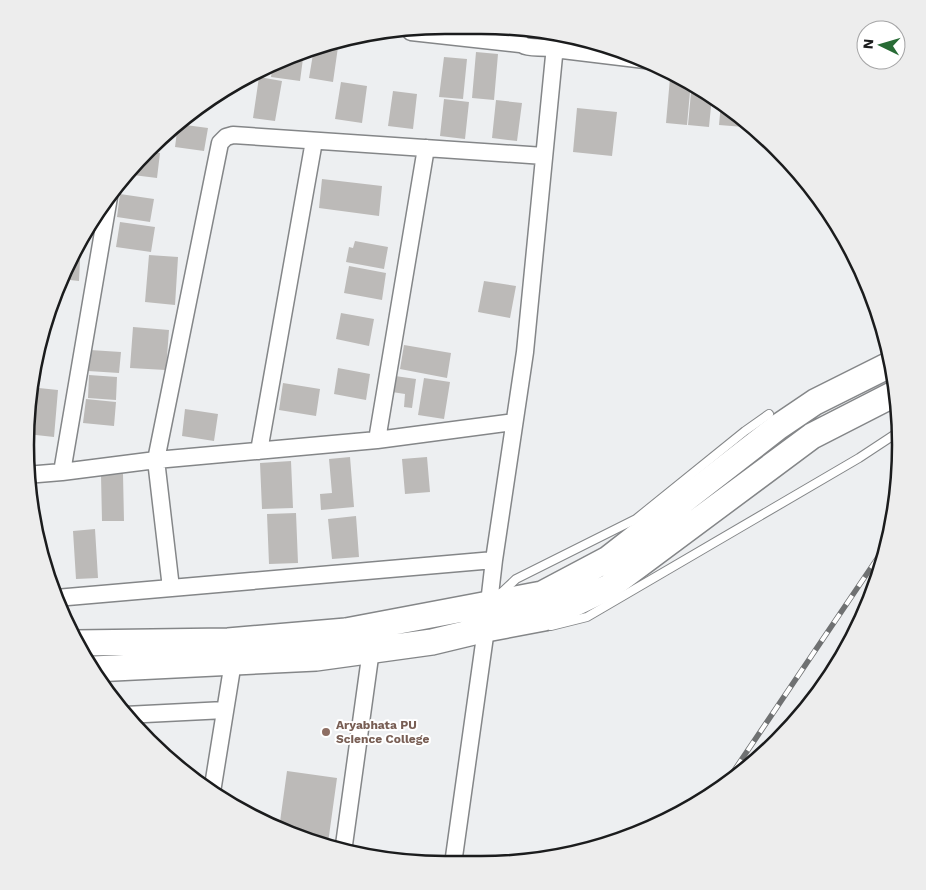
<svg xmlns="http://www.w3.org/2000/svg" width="926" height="890" viewBox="0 0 926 890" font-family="'Work Sans',sans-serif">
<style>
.building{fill:#bcbab8}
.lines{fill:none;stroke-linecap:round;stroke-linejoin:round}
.lane-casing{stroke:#848688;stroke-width:10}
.street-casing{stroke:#848688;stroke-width:19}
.primary-casing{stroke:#848688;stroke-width:28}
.lane{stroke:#fff;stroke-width:8}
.street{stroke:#fff;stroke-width:16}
.primary{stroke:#fff;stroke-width:25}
.rail-casing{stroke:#6f7172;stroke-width:5.5}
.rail{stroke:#fff;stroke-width:4;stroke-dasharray:11;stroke-linecap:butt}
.education-dot{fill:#8d6e63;stroke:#fff;stroke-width:2}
.labels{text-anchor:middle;stroke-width:4;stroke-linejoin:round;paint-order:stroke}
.education-label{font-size:12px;font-weight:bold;fill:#785e54;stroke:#fff;text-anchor:start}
.rim{fill:none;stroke:#1b1c1d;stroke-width:2.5}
</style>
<rect width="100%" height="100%" fill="#edeff1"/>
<path class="building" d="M339 40 333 82 309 78 314 48Z
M590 41 610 46V47L589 45Z
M304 51 300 81 271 77 273 63 284 57Z
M476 52 498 54 494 100 472 98Z
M444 57 467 59 463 99 439 97Z
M259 77 282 81 275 121 253 118Z
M670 78 691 81 687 125 666 123Z
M341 82 367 86 362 123 335 119Z
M692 82 712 96 709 127 688 125Z
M393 91 417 94 413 129 388 126Z
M444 99 469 102 465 139 440 136Z
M496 100 522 103 517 141 492 138Z
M721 103 744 119V127L719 125Z
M577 108 617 112 612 156 573 152Z
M178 124 208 128 204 151 175 147Z
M147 151 160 153 157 178 125 174Z
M322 179 382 186 379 216 319 208Z
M120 194 154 199 150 222 117 217Z
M120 222 155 227 151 252 116 247Z
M355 241 388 247 384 269 346 262 349 247 353 248Z
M149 255 178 257 175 305 145 302Z
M70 259 80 260 79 281 61 279Z
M349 266 386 273 382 300 344 293Z
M484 281 516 286 510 318 478 312Z
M341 313 374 319 369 346 336 339Z
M133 327 169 330 166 370 130 368Z
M404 345 451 353 447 378 400 369Z
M90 350 121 352 119 373 88 371Z
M338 368 370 374 366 400 334 394Z
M89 375 117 377 116 400 88 398Z
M395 376 416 379 412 408 404 407 405 394 392 392Z
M424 378 450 382 444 419 418 415Z
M283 383 320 389 316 416 279 410Z
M29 387 58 390 54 437 27 434Z
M86 399 116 402 114 426 83 423Z
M185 409 218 414 214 441 182 436Z
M350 457 354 507 321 510 320 494 332 493 329 459Z
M427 457 430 492 405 494 402 459Z
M291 461 293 508 262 509 260 463Z
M123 474 124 521H102L101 475Z
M296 513 298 563 269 564 267 514Z
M356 516 359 557 332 559 328 519Z
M95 529 98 578 76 579 73 531Z
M287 771 337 778 328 843 310 841 279 829Z"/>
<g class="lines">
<defs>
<path id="lane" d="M499 595 516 579 636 519 745 431 769 414
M551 626 587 617 859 458 900 431"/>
<path id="street" d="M411 32 520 44
M554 49 645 60
M377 440 426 148
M259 451 314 141
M62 472 109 197
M26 475 62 472 156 460 377 440 514 422
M171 588 156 460 220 143 226 137 233 135 544 156
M56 598 494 560
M125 715 225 710
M212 792 233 662
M343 852 371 650
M453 864 486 629 494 560 525 352 554 56V49C537 44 515 55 519 29"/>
<path id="primary" d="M76 643 228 641 346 631 542 594 608 559 778 427 815 402 891 364
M94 669 316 658 432 642 486 629 544 618 609 587 812 436 896 393"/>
</defs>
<use href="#lane" class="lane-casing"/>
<use href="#street" class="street-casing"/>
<use href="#primary" class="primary-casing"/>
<use href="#lane" class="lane"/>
<use href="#street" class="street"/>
<use href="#primary" class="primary"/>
<defs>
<path id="rail" d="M723 787 887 544"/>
</defs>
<use href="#rail" class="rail-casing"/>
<use href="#rail" class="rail"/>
</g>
<circle class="education-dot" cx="326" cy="732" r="5"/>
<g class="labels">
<g class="education-label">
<text x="336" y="729">Aryabhata PU<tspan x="336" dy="14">Science College</tspan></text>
</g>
</g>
<path d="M0 0H926V890H0ZM445 34H481A411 411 0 0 1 892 445V445A411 411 0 0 1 481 856H445A411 411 0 0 1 34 445V445A411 411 0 0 1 445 34Z" fill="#ededed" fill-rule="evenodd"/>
<path class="rim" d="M445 34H481A411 411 0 0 1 892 445V445A411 411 0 0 1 481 856H445A411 411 0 0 1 34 445V445A411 411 0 0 1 445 34Z"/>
<g transform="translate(881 45) rotate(275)"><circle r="24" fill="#ffffff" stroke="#a4a4a5"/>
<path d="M0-4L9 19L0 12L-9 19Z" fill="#286b35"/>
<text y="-8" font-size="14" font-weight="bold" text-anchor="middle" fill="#1b1c1d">N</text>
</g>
</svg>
